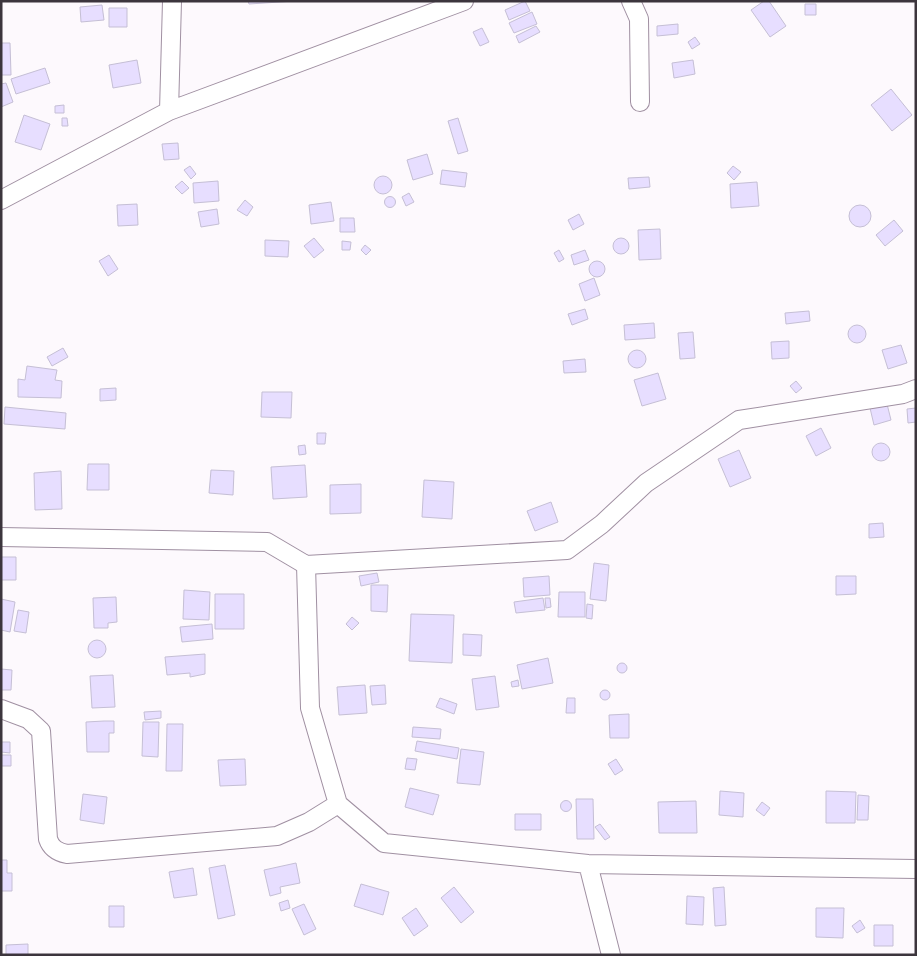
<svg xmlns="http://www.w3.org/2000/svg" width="917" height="956" viewBox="0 0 917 956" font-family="'Noto Sans',sans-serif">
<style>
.building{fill:#e7deff;stroke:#c5bfd5}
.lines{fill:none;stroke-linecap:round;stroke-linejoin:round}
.street-casing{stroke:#a090a2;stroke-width:20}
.street{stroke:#fff;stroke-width:18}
</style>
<rect width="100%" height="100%" fill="#fdf9fd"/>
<path class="building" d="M248 1H295L249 4Z
M525 1 530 11 509 20 505 10Z
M764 1H769L786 26 770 37 751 10Z
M805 4H816V15H805Z
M102 5 104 20 81 22 80 7Z
M109 8H127V27H109Z
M532 12 537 24 514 33 509 23Z
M678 24V34L657 36V26Z
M536 26 540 32 519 43 516 36Z
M482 28 489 42 480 46 473 32Z
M695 37 700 44 692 49 688 42Z
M1 43H10L11 75H1Z
M137 60 141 83 113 88 109 65Z
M693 60 695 74 674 78 672 63Z
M45 68 50 83 16 94 11 79Z
M6 83 13 102 1 107V84Z
M891 89 912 115 892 131 871 105Z
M64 105V113H55V106Z
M24 115 50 124 41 150 15 142Z
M62 118H67L68 126H62Z
M458 118 468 151 458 154 448 121Z
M178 143 179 159 164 160 162 144Z
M427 154 433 174 413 180 407 160Z
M190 166 196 174 191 179 184 170Z
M733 166 741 172 734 180 727 173Z
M442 170 467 173 465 187 440 184Z
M374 185a9 9 0 1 1 18 0a9 9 0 1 1-18 0Z
M649 177 650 187 629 189 628 178Z
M182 181 189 188 182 194 175 187Z
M218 181 219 201 194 203 193 183Z
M757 182 759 206 731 208 730 184Z
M409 193 414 202 406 206 402 197Z
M384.5 202a5.5 5.5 0 1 1 11 0a5.5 5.5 0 1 1-11 0Z
M245 200 253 207 247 216 237 210Z
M331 202 334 221 311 224 309 205Z
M137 204 138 225 118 226 117 205Z
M849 216a11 11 0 1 1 22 0a11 11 0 1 1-22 0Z
M217 209 219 224 201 227 198 212Z
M579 214 584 224 573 230 568 220Z
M340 218H354L355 232H340Z
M894 220 903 231 885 246 876 235Z
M660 229 661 259 639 260 638 230Z
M314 238 324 250 314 258 304 246Z
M613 246a8 8 0 1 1 16 0a8 8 0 1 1-16 0Z
M265 240 289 241 288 257 265 256Z
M342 241 351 242 350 250H342Z
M365 245 371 250 366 255 361 250Z
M559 250 564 259 559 262 554 253Z
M585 250 589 260 574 265 571 255Z
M109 255 118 269 108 276 99 261Z
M589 269a8 8 0 1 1 16 0a8 8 0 1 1-16 0Z
M594 278 600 295 585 301 579 284Z
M585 309 588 319 572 325 568 314Z
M809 311 810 321 786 324 785 313Z
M654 323 655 338 625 340 624 325Z
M848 334a9 9 0 1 1 18 0a9 9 0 1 1-18 0Z
M693 332 695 358 680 359 678 333Z
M789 341V358L772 359 771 342Z
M901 345 907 363 888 369 882 350Z
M63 348 68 357 52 366 47 357Z
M628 359a9 9 0 1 1 18 0a9 9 0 1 1-18 0Z
M585 359 586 372 564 373 563 361Z
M27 366 57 370 55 380 62 381 61 398 18 397V379L25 380Z
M658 373 666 399 642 406 634 380Z
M796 381 802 388 796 393 790 386Z
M116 388V400L100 401V389Z
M262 392H292L291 418 261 417Z
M887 404 891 420 874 425 870 408Z
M5 407 66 413 65 429 4 424Z
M916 408V422L908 423 907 409Z
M821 428 831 448 816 456 806 436Z
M317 433H326L325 444H317Z
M872 452a9 9 0 1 1 18 0a9 9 0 1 1-18 0Z
M305 445 306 454 299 455 298 446Z
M739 450 751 478 730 487 718 459Z
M88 464H109V490H87Z
M305 465 307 497 273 499 271 467Z
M211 470 234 471 233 495 209 493Z
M61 471 62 509 35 510 34 473Z
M424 480 454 482 452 519 422 517Z
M361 484V513L330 514V485Z
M551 502 558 522 535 531 527 511Z
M883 523 884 537 869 538V524Z
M1 557H16V580H1Z
M594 563 609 565 606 601 590 599Z
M377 573 379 582 361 586 359 576Z
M549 576 550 595 524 597 523 578Z
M836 576H856V594L836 595Z
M371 585H388L387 612 371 611Z
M184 590 210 592 209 620 183 619Z
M559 592H585V617H558Z
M215 594H244V629H215Z
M116 597 117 622 108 623V628H94L93 598Z
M543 598 545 610 516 613 514 602Z
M545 598H550L551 607 546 608Z
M1 599 15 602 10 632 1 630Z
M587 604 593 605 592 619 586 618Z
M18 610 29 612 26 633 14 631Z
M411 614 454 615 452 663 409 661Z
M352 617 359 623 352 630 346 624Z
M212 624 213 639 182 642 180 627Z
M463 634 482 635 481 656 463 655Z
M88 649a9 9 0 1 1 18 0a9 9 0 1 1-18 0Z
M205 654V674L190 677V673L167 675 165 657Z
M548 658 553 683 522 689 517 665Z
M617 668a5 5 0 1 1 10 0a5 5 0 1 1-10 0Z
M1 669 12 670 11 690H1Z
M113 675 115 707 92 708 90 676Z
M495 676 499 707 476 710 472 679Z
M518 680 519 686 512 687 511 682Z
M365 685 367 713 339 715 337 687Z
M385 685 386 704 372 705 370 686Z
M600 695a5 5 0 1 1 10 0a5 5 0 1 1-10 0Z
M440 698 457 704 454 714 436 707Z
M567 698H575V713H566Z
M161 711V718L145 720 144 712Z
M629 714V738H610L609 715Z
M104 721H114V733H109V752H87L86 722Z
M143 722H159L158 757 142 756Z
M167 724H183L182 771H166Z
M413 727 441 729 440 739 412 737Z
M417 741 459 748 457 759 415 751Z
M1 742H10V753L1 752Z
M461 749 484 752 480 785 457 783Z
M1 755H11V766H1Z
M407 758 417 759 415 770 405 769Z
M245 759 246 785 220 786 218 760Z
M616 759 623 770 615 775 608 764Z
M410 788 439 795 433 815 405 807Z
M720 791 744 793 743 817 719 815Z
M826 791 856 792 855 823H826Z
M83 794 107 797 104 824 80 820Z
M858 795 869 796 868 820H857Z
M576 799H593L594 839H577Z
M560.5 806a5.5 5.5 0 1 1 11 0a5.5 5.5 0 1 1-11 0Z
M696 801 697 833H659L658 802Z
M762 802 770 808 764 816 756 810Z
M515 814H541V830H515Z
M600 824 610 837 605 840 595 827Z
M1 860H7V873H12V891H1Z
M296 863 300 883 280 887 281 893 270 896 264 870Z
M225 865 235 915 218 919 209 868Z
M193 868 197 895 174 898 169 872Z
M361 884 389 892 383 915 354 906Z
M454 887 474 912 461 923 441 898Z
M724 887 726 925 715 926 713 888Z
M687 896 704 897 703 925 686 924Z
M288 900 290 908 281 911 279 903Z
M304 904 316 929 304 935 292 909Z
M109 906H124V927H109Z
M416 908 428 926 414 936 402 918Z
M816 908H844L843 938 816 937Z
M860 920 865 928 857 933 852 926Z
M874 925H893V946H874Z
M28 944V955H6V945Z"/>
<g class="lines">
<defs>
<path id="street" d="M631 1 639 19 640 102
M169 111 172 1
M1 200 169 111 464 1
M1 537 267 542 306 565 310 708 338 804 384 843 588 864 916 869
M306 565 567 550 602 524 646 483 739 420 903 394 916 389
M1 709 28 719 41 731 48 839C51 848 57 852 67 854L277 836 309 822 338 804
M588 864 611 955"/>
</defs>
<use href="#street" class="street-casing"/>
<use href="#street" class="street"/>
</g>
<rect width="917" height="956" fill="none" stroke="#3c353d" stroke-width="5"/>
</svg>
